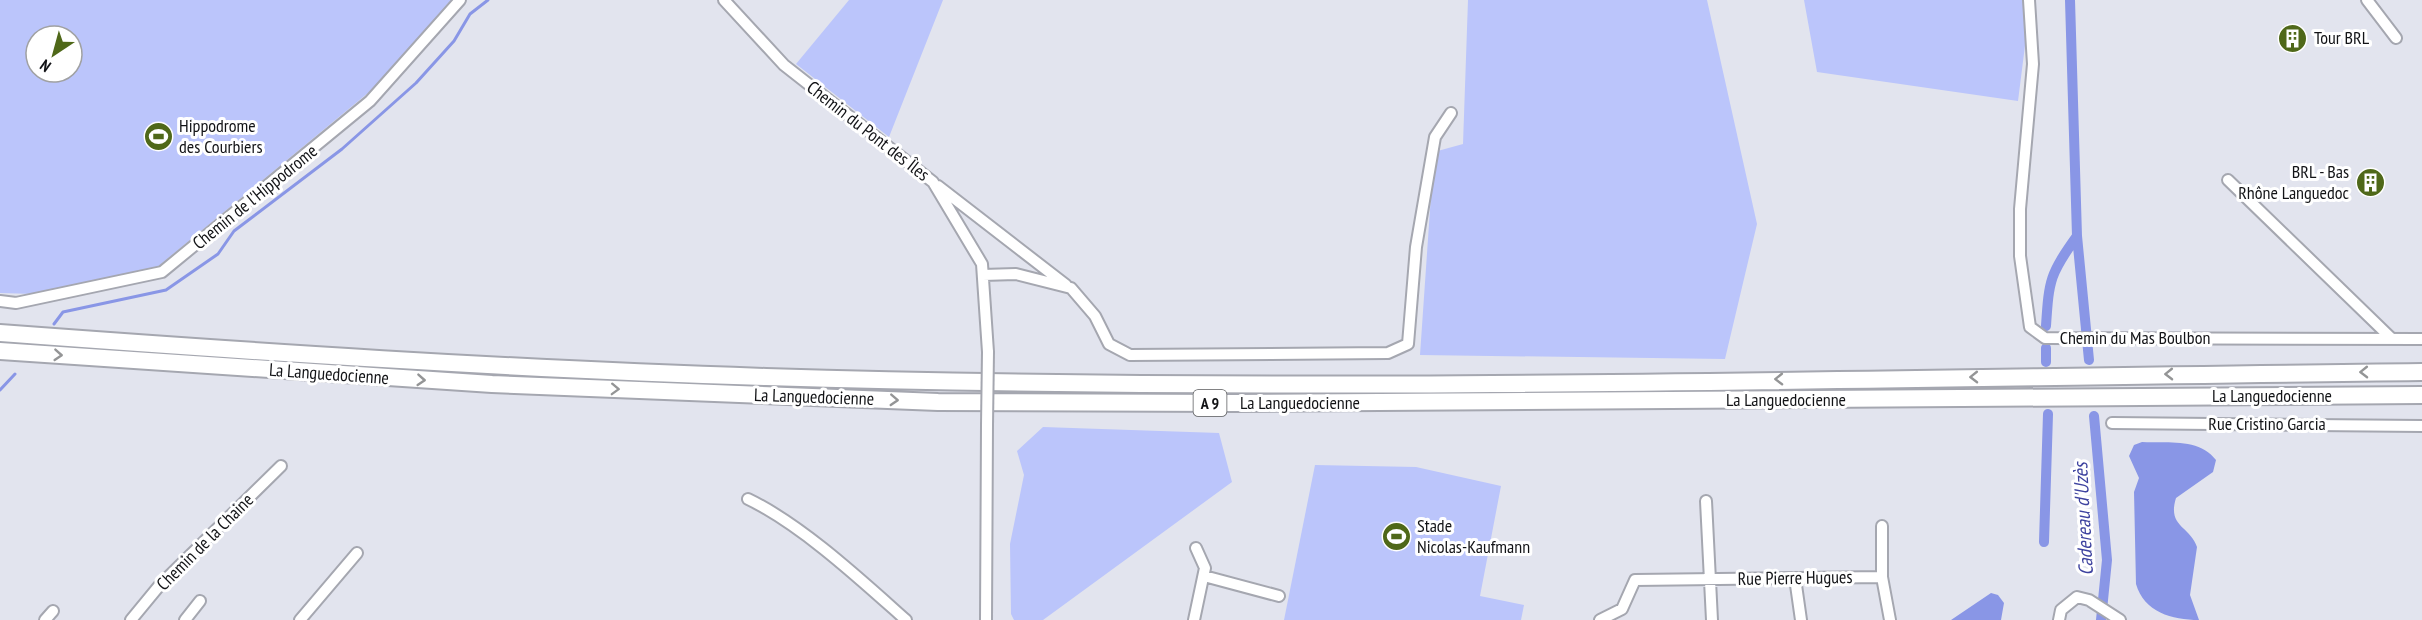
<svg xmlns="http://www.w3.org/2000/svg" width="2422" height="620" viewBox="0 0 2422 620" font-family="'PT Sans Narrow',sans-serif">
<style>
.green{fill:#bbc5fb;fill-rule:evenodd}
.water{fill:#8996e6}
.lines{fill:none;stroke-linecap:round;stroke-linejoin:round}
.stream{stroke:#8996e6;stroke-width:3}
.canal{stroke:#8996e6;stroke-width:10}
.minor-casing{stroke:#a5a7b0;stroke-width:14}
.highway-casing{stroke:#a5a7b0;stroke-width:20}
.minor{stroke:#fff;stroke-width:10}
.highway{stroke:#fff;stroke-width:16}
.minor-bridge-casing{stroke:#a5a7b0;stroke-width:14;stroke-linecap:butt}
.minor-bridge{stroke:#fff;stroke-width:10}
.oneway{stroke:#949596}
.labels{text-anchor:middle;stroke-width:6;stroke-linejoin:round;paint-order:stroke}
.shield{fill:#fff;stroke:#595a5c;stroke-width:1.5}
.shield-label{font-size:16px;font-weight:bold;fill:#121316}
.poi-label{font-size:18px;fill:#121316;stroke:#fff;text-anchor:start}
.street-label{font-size:18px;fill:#121316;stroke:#fff}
.water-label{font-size:20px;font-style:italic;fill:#3d429f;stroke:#fff}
</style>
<rect width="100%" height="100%" fill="#e2e4ee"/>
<path class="green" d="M0 0H455L374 88 155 269 34 294 0 293ZM36 36H72V72H36Z
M849 0H943L889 137 796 64Z
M1468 0H1707L1757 224 1725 359 1420 355 1434 152 1463 144Z
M1804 0H2022L2029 14 2018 101 1817 72Z
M1043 427 1219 433 1232 482 1043 620H1014L1011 614 1010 544 1024 475 1017 451Z
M1315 465 1416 467 1501 486 1480 596 1524 605 1521 620H1284Z"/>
<path class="water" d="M2142 442C2167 443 2200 438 2216 460L2213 472 2176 498C2167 527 2190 526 2197 547L2190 595 2199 620C2172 620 2144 612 2136 584L2134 492 2139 478 2129 456 2134 445Z
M1991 593 1998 595 2004 603 2001 620H1951Z"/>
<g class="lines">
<path class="stream" d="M54 324 63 312 166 290 218 254 234 231 342 149 416 83 454 41 470 14 488 0
M0 390 15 374"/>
<path class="canal" d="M2070 0 2077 236 2089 360
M2046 326C2049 279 2050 274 2077 236
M2046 348V362
M2094 416 2107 560 2101 620
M2044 542 2048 414"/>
<defs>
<path id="minor" d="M724 0 784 65 933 182 982 264 988 352
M2029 0 2033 64 2020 209V256L2030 327 2045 338 2422 339
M2367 0 2396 38
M2228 180 2391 338
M938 186 1066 285
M983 275 1016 274 1071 288 1095 316 1109 344 1130 355 1388 353 1408 344 1416 247 1435 137 1451 113
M0 301 16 303 162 272 370 101 460 0
M2112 423 2422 426
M748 499C802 525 861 580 906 620
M1706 501 1712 620
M1882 526V577L1890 620
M1204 576 1279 596
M1795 578 1801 620
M45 620 53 611
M131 620 159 586 281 466
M185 620 200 601
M300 620 357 553
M986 620 987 425
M1194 620 1205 568 1196 548
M1600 620 1622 609 1635 580 1882 577
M2059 620 2061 610 2077 597 2089 600 2120 620"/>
<path id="highway" d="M0 333C255 352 510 369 766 377 1318 394 1870 378 2422 372
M0 351 492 384 938 402 1235 403 2422 395"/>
</defs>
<use href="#minor" class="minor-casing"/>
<use href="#highway" class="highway-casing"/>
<use href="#minor" class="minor"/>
<use href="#highway" class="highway"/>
<defs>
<path id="minor-bridge" d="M987 425 988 352"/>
</defs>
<use href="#minor-bridge" class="minor-bridge-casing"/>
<use href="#minor-bridge" class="minor-bridge"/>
</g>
<defs><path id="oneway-chevron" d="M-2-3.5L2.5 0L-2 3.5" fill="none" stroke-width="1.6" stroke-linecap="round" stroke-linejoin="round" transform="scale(1.5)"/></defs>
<g class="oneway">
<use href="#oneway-chevron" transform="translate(58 355) rotate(4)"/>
<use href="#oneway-chevron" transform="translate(2364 372) rotate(179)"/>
<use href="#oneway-chevron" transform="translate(2169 374) rotate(179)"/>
<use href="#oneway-chevron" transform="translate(1974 377) rotate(179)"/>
<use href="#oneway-chevron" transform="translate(1779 379) rotate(179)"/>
<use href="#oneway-chevron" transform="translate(421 380) rotate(4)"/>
<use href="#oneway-chevron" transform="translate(615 389) rotate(2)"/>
<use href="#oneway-chevron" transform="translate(894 400) rotate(3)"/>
</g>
<defs>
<symbol id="building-disc" viewBox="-11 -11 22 22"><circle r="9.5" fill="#4f6819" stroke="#fff"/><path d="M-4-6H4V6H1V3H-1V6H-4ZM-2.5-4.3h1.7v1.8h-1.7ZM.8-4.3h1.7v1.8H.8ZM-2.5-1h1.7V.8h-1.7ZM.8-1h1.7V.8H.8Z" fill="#fff"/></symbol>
<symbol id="stadium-disc" viewBox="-11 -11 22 22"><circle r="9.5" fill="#4f6819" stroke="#fff"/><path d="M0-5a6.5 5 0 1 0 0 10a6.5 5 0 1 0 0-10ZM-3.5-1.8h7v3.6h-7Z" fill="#fff"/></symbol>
</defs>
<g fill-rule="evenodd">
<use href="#building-disc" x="2276" y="22" width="33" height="33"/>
<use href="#stadium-disc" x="142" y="120" width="33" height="33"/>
<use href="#building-disc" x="2354" y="166" width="33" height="33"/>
<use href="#stadium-disc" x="1380" y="520" width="33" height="33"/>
</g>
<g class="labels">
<rect class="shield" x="1193.5" y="390" width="33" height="26" rx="4.5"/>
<g class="shield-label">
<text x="1210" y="409">A 9</text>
</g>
<g class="poi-label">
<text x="2314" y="44">Tour BRL</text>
<text x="179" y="132">Hippodrome<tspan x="179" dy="21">des Courbiers</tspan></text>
<text x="2349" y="178" text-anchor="end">BRL - Bas<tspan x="2349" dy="21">Rhône Languedoc</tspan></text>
<text x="1417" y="532">Stade<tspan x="1417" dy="21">Nicolas-Kaufmann</tspan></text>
</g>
<g class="street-label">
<text transform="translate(868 131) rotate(38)" y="6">Chemin du Pont des Îles</text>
<text transform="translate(255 197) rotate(-39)" y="6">Chemin de l'Hippodrome</text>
<text x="2135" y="344">Chemin du Mas Boulbon</text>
<text transform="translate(329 374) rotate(4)" y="6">La Languedocienne</text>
<text x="2272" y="402">La Languedocienne</text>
<text transform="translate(814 397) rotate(2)" y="6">La Languedocienne</text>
<text x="1786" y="406">La Languedocienne</text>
<text x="1300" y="409">La Languedocienne</text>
<text x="2267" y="430">Rue Cristino Garcia</text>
<text transform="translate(205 542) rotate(-45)" y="6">Chemin de la Chaine</text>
<text transform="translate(1795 578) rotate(-1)" y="6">Rue Pierre Hugues</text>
</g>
<g class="water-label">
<text transform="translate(2083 519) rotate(-93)" y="7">Cadereau d'Uzès</text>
</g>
</g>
<g transform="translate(54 54) rotate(216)"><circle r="28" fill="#ffffff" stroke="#a0a1a2" stroke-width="1.5"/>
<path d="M0-4.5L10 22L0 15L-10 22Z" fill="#4f6819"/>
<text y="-9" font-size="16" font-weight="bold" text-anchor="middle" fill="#121316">N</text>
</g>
</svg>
